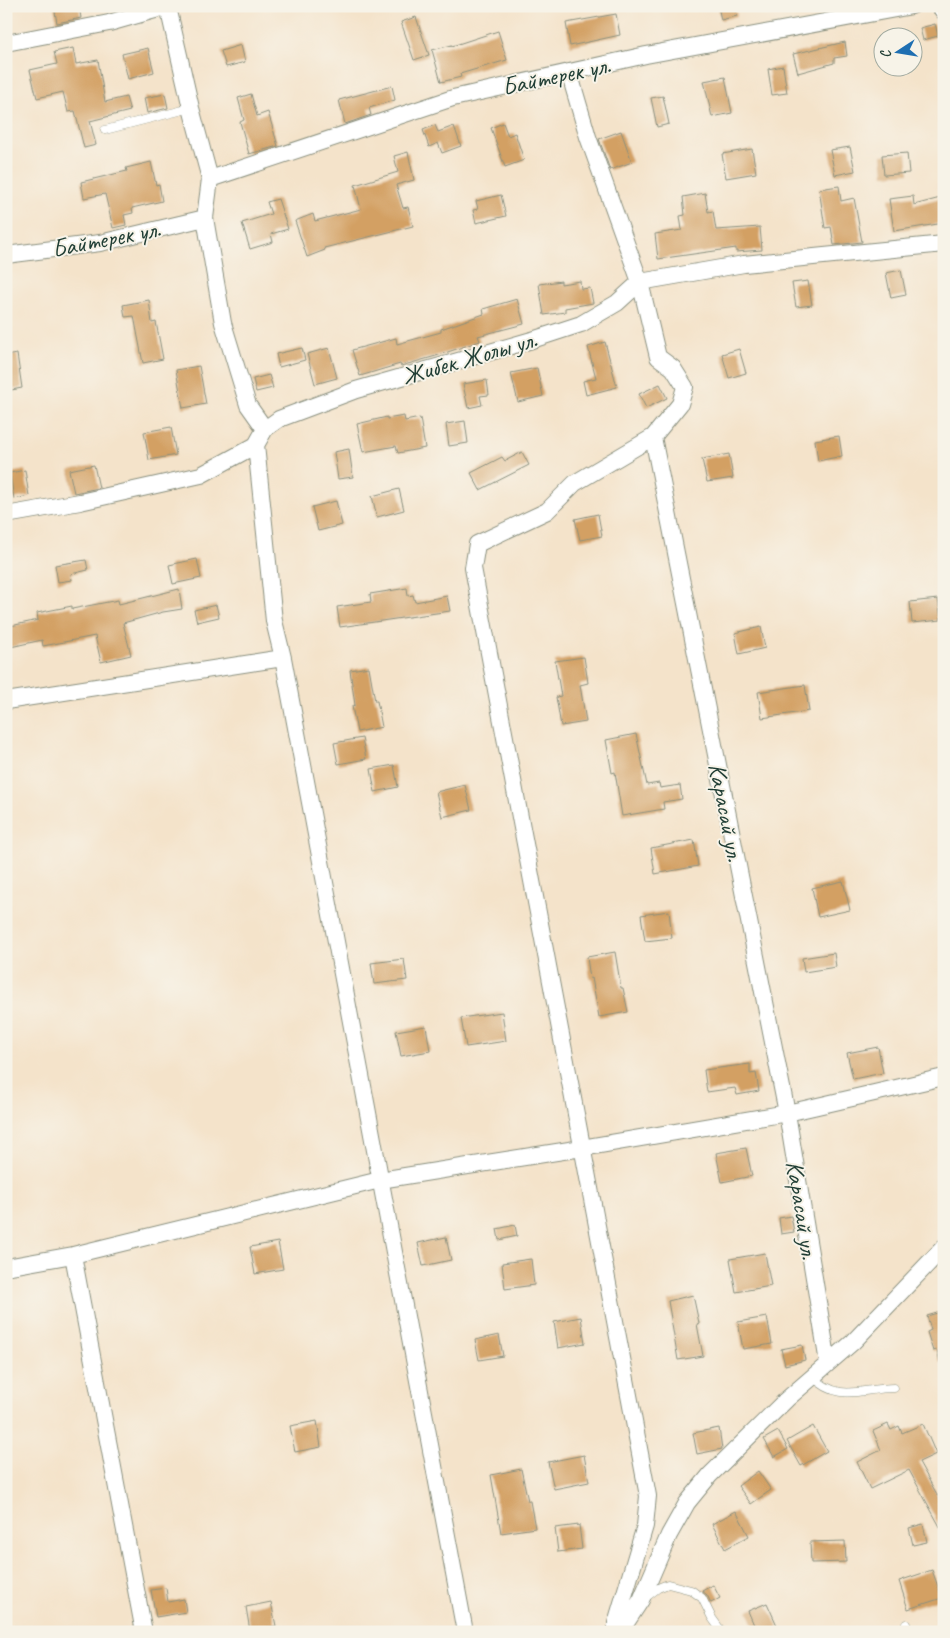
<svg xmlns="http://www.w3.org/2000/svg" width="950" height="1638" viewBox="0 0 950 1638" font-family="Caveat,sans-serif">
<style>
.building{fill:#d3a063}
.lines{fill:none;stroke-linecap:round;stroke-linejoin:round}
.lane-casing{stroke:#8a907f;stroke-width:9}
.street-casing{stroke:#8a907f;stroke-width:18}
.lane{stroke:#fff;stroke-width:8}
.street{stroke:#fff;stroke-width:16}
.labels{text-anchor:middle;stroke-width:4;stroke-linejoin:round;paint-order:stroke}
.street-label{font-size:25px;fill:#1f3d34;stroke:#f7f3e8}
</style>
<rect width="100%" height="100%" fill="#f7f3e8"/>
<filter id="ink" filterUnits="userSpaceOnUse"><feTurbulence type="fractalNoise" baseFrequency=".02" numOctaves="2"/><feDisplacementMap in="SourceGraphic" scale="10" xChannelSelector="R" yChannelSelector="G"/><feConvolveMatrix kernelMatrix="1 2 1 2 8 2 1 2 1" color-interpolation-filters="sRGB"/></filter>
<filter id="wash" filterUnits="userSpaceOnUse"><feTurbulence type="fractalNoise" baseFrequency=".0096" numOctaves="4" result="noise"/><feDisplacementMap in="SourceGraphic" scale="20" xChannelSelector="R" yChannelSelector="G"/><feGaussianBlur stdDeviation="1.12" result="paint"/><feColorMatrix in="noise" values="0 0 0 0 0 0 0 0 0 0 0 0 0 0 0 0 0 1.4 0 .05"/><feComposite in="paint" operator="in"/></filter>
<g filter="url(#wash)">
<rect width="100%" height="100%" fill="#f4e3ca"/>
<g id="blocks">
<path class="building" d="M54 6H79L81 18 57 23Z
M718 6H735L737 16 721 20Z
M616 14 620 35 570 46 566 23Z
M416 17 429 55 414 60 401 22Z
M935 24 938 36 923 40 920 28Z
M498 31 507 60 460 74 461 77 441 82 432 50 452 45V46Z
M845 42 847 56 834 58V63L798 73 793 54Z
M241 45 245 62 226 67 221 51Z
M73 48 76 64 98 60 105 102 126 97 130 111 90 121 96 145 84 148 75 111 68 112 63 92 37 98 30 70 57 64 54 52Z
M148 48 154 72 128 79 122 54Z
M783 66 787 93 772 95 768 69Z
M725 77 732 113 712 117 704 81Z
M392 86 395 100 369 108 371 115 345 124 339 100Z
M165 94 168 108 147 113 144 98Z
M251 94 257 116 268 112 278 146 249 154 240 122 244 120 238 98Z
M663 96 669 124 657 127 651 98Z
M503 123 508 136 515 133 524 160 505 167 491 128Z
M435 125 438 132 454 126 461 146 442 153 438 143 429 147 423 130Z
M621 131 632 162 610 170 599 139Z
M850 147 855 171 835 175 830 150Z
M752 149 756 173 726 178 722 154Z
M408 152 414 180 396 185 403 208 408 207 413 226 324 248 325 250 307 257 295 221 313 214 315 221 361 209 355 185 398 172 394 156Z
M907 153 909 173 884 175 882 155Z
M151 162 156 185 159 184 162 201 132 208 133 213 124 215 126 225 113 228 105 194 84 198 81 182 127 171 126 168Z
M839 186 841 201 854 198 862 242 834 245 831 227 825 228 819 189Z
M705 193 708 212 713 211 716 230 760 227 762 250 736 252V248L658 259 655 234 682 230 680 216 685 215 683 197Z
M501 195 506 216 476 223 473 210 478 209 476 201Z
M913 196 914 205 944 197V223L894 231 889 199Z
M278 199 288 229 271 234 273 242 250 249 242 223 271 214 267 202Z
M901 270 906 295 891 298 886 273Z
M561 281V284L580 281 581 289 590 288 593 303 565 308V312L544 315 539 284Z
M808 281 812 305 796 307 792 283Z
M517 299 524 324 478 336 480 341 436 356 401 366 400 364 360 376 352 350 396 338 397 344 441 332V329L484 314 483 309Z
M149 300 152 323 156 322 163 359 143 363 134 316 125 317 123 305Z
M605 342 617 387 586 395 583 381 596 378 588 347Z
M302 348 305 360 279 367 276 354Z
M329 348 337 378 315 384 307 354Z
M739 349 746 373 729 378 722 354Z
M17 354 22 388 6 391V356Z
M199 366 206 404 183 408 176 370Z
M537 368 543 396 518 402 511 373Z
M269 375 273 388 256 392 253 379Z
M487 380 489 395 480 396 482 405 468 408 463 384Z
M660 384 667 398 646 408 639 394Z
M404 416 405 421 420 418 425 448 398 453 396 446 363 452 357 424 387 417V419Z
M465 421 468 443 449 446 446 424Z
M171 427 176 455 149 460 144 432Z
M839 436 842 456 818 461 815 440Z
M349 449 353 477 338 479 334 452Z
M522 452 529 465 480 490 471 473 502 457 505 461Z
M729 454 733 478 707 482 702 459Z
M94 465 99 488 74 493 69 470Z
M25 470 29 496 14 499 10 473Z
M399 489 404 510 377 517 372 496Z
M336 501 342 525 318 531 312 507Z
M598 514 602 536 580 540 575 519Z
M197 559 201 578 173 584 169 565Z
M86 560 88 570 71 574 72 580 58 582 55 565Z
M407 588 408 596 413 595 415 602 447 596 450 611 340 627 337 607 371 602 370 594Z
M179 589 182 609 163 612 123 623 131 655 101 662 95 636 43 646 42 640 6 648V627L38 620 37 613 72 606V609L118 600 119 604Z
M938 599 941 620 912 623 910 602Z
M216 605 219 617 197 622 194 610Z
M761 627 765 648 739 654 735 633Z
M584 657 588 683 580 685 586 722 561 726 556 697 561 696 555 661Z
M369 667 375 701H377L382 727 357 732 352 706 355 705 350 670Z
M805 685 809 711 762 718 758 692Z
M636 734 647 785 659 783 660 788 680 785 682 799 663 802 664 809 622 816 615 772 612 773 606 740Z
M362 738 366 759 338 764 334 743Z
M394 765 398 787 375 792 371 769Z
M465 785 471 810 442 817 436 792Z
M694 840 698 866 655 874 651 848Z
M843 881 850 910 818 917 812 888Z
M669 911 672 938 645 941 641 915Z
M615 952 621 988H623L628 1012 599 1017 592 978 590 979 587 957Z
M834 953 836 967 804 972 802 958Z
M404 959 407 980 374 984 371 963Z
M502 1012 506 1041 466 1047 461 1018Z
M426 1026 430 1051 401 1056 396 1031Z
M878 1047 883 1073 853 1079 847 1053Z
M750 1064V1074L756 1073 759 1091 737 1095 735 1088 707 1092 704 1070Z
M746 1148 752 1176 722 1182 716 1153Z
M791 1216 794 1232 781 1234 779 1218Z
M515 1225 517 1236 499 1240 497 1229Z
M446 1237 451 1260 423 1266 418 1243Z
M278 1242 283 1269 255 1274 250 1247Z
M765 1253 771 1286 736 1292 730 1259Z
M531 1259 534 1285 505 1289 502 1263Z
M693 1295 699 1323 697 1324 703 1356 678 1360 668 1301Z
M944 1311V1362H940L937 1350 933 1351 927 1332 931 1330 927 1316Z
M581 1317 585 1343 558 1348 554 1322Z
M767 1317 772 1344 743 1349 738 1322Z
M499 1335 503 1356 479 1360 475 1340Z
M802 1345 805 1360 785 1365 781 1349Z
M317 1421 321 1447 295 1452 290 1426Z
M888 1424 891 1430 899 1426 902 1433 923 1424 936 1454 919 1462 944 1507V1534L909 1470 870 1489 857 1462 881 1450 873 1431Z
M813 1426 827 1451 801 1466 787 1441Z
M719 1428 722 1449 697 1454 693 1433Z
M778 1431 788 1449 774 1457 764 1439Z
M584 1455 589 1482 554 1489 548 1462Z
M521 1469 528 1501H530L535 1528 501 1533 491 1475Z
M758 1471 771 1490 751 1504 738 1486Z
M736 1511 749 1536 725 1549 712 1524Z
M923 1524 927 1542 913 1545 909 1528Z
M579 1525 582 1549 558 1552 555 1528Z
M845 1541 846 1562 811 1563 810 1542Z
M932 1570 942 1598 908 1609 899 1581Z
M713 1585 720 1598 711 1603 707 1595 702 1591Z
M166 1588 168 1602 184 1599 186 1612 156 1617 151 1590Z
M271 1602 276 1626 250 1631 246 1607Z
M767 1603 780 1632H757L748 1611Z"/>
</g>
</g>
<g filter="url(#ink)">
<use href="#blocks" fill-opacity="0" stroke="#8a907f" stroke-width="1"/>
<g class="lines">
<defs>
<path id="lane" d="M105 130 191 108
M812 1376C840 1404 861 1388 894 1388
M645 1598 658 1588 668 1584 691 1590 702 1598 712 1618 722 1632
M906 1624 909 1632"/>
<path id="street" d="M939 6 944 12
M168 7 191 108 210 179 205 218 223 323 248 405 265 429
M6 43 109 23 169 6
M569 72 588 137 640 282 658 357 673 368 685 387 680 404 653 437 787 1113 828 1363
M210 179 453 98 646 55 912 6
M6 255 100 243 205 218
M256 445 274 621 283 658 465 1632
M6 515 80 502 201 475 256 445 265 429 279 419 356 390 532 340 581 324 617 303 640 282 744 264 944 244
M6 701 283 658
M73 1255 144 1632
M6 1267 73 1255 380 1180 582 1148 787 1113 944 1077
M616 1632V1623L645 1526 648 1496 473 568 477 544 547 511 575 483 653 437
M620 1632 641 1600 669 1535 687 1503 710 1475 787 1399 853 1342 944 1247"/>
</defs>
<use href="#lane" class="lane-casing"/>
<use href="#street" class="street-casing"/>
<use href="#lane" class="lane"/>
<use href="#street" class="street"/>
</g>
</g>
<g class="labels">
<g class="street-label">
<text transform="translate(556 75) rotate(-12)" y="9">Байтерек ул.</text>
<text transform="translate(106 238) rotate(-11)" y="9">Байтерек ул.</text>
<text transform="translate(469 357) rotate(-16)" y="9">Жибек Жолы ул.</text>
<text transform="translate(727 812) rotate(79)" y="9">Карасай ул.</text>
<text transform="translate(803 1210) rotate(81)" y="9">Карасай ул.</text>
</g>
</g>
<rect width="950" height="1638" fill="none" stroke="#f7f3e8" stroke-width="25"/>
<g transform="translate(898 52) rotate(258)"><circle r="24" fill="#f7f3e8" stroke="#a1aaa0"/>
<path d="M0-4L9 19L0 12L-9 19Z" fill="#1f6fb2"/>
<text y="-8" font-size="14" font-weight="bold" text-anchor="middle" fill="#1f3d34">С</text>
</g>
</svg>
